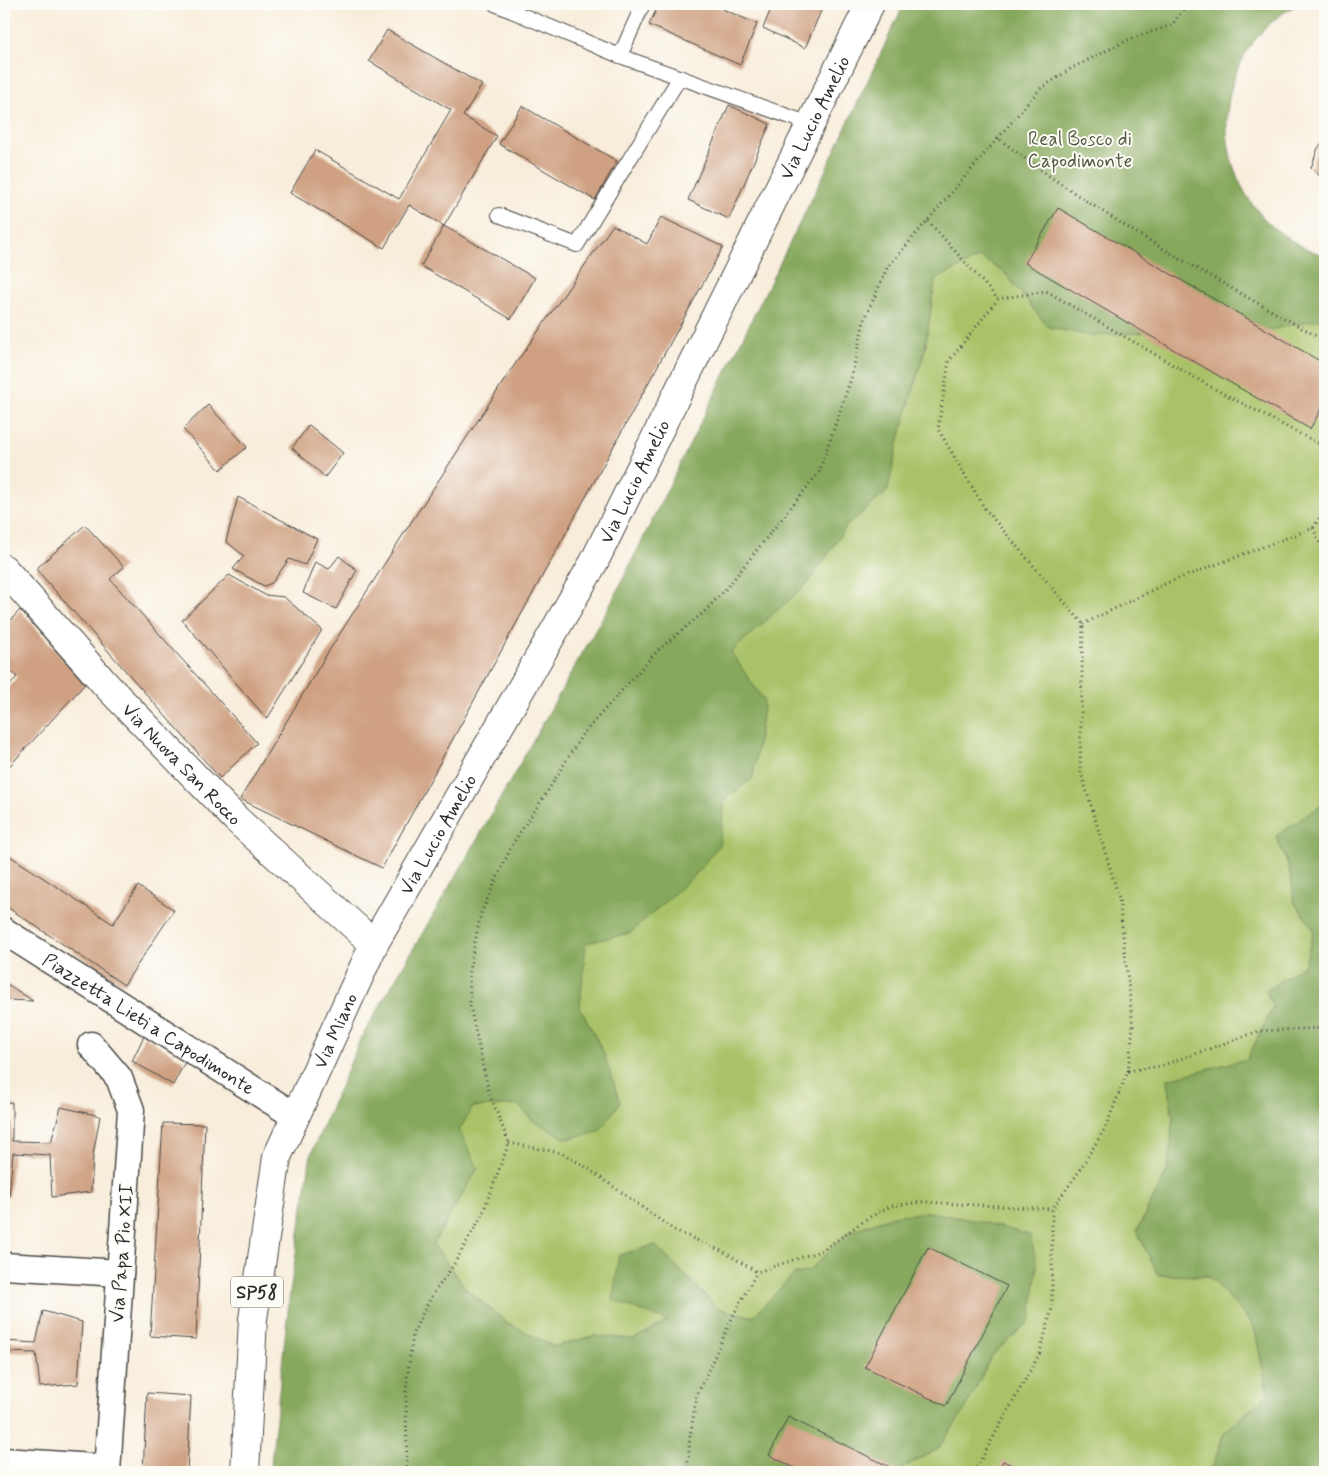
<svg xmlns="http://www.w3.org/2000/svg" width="1329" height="1476" viewBox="0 0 1329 1476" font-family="Mynerve,sans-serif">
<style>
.green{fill:#a9c268;stroke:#6a764a}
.forest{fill:#86a85c;stroke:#586a44}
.building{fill:#cfa182}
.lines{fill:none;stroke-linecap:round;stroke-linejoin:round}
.service-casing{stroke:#4a4845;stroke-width:16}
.minor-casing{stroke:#4a4845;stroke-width:29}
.secondary-casing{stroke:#4a4845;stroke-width:30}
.primary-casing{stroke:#4a4845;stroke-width:30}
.path{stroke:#4a4845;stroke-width:3;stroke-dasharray:1 4;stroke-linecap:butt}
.service{stroke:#fff;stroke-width:14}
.minor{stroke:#fff;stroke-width:26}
.secondary{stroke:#fff;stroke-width:28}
.primary{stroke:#fff;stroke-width:28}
.labels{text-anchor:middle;stroke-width:4;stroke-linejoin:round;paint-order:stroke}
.shield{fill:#fdfcf7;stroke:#6a6a68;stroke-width:1}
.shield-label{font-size:18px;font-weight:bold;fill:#2b2b2b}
.street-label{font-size:19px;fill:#2b2b2b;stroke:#fdfcf7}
.park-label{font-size:19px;fill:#51583d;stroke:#fdfcf7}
</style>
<rect width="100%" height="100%" fill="#fdfcf7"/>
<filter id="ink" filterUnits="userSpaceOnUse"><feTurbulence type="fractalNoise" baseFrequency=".02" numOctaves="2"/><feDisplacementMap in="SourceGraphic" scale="10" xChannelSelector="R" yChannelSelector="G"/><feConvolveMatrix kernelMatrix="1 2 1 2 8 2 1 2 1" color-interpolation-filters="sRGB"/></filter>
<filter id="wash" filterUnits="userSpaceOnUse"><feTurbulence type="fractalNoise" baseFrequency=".0096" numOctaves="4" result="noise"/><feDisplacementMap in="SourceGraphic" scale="20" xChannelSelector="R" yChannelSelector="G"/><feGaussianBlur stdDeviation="1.12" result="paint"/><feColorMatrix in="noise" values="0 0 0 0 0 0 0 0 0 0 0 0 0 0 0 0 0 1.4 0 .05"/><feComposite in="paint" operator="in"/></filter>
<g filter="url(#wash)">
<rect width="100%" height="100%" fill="#f8eddb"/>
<path class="green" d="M980 257 1005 273 1048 327 1325 318V803L1276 837 1289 867 1295 903 1314 930 1305 964 1266 991 1273 1007 1247 1059 1168 1079 1173 1118 1168 1169 1137 1230 1158 1275 1210 1276 1254 1326 1268 1394 1224 1433 1211 1472H899L902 1468 938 1449 965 1409 992 1355 1031 1320 978 1221 927 1212 893 1216 847 1233 809 1271 793 1275 754 1317 717 1308 687 1276 669 1321 634 1339 593 1336 554 1347 506 1322 466 1289 433 1244 478 1168 459 1130 473 1107 519 1105 532 1120 604 1054 580 1007 582 976 519 843 848 524 887 492 898 443 925 349 935 280Z"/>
<path class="forest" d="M904 4H1299C1214 46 1203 164 1272 226 1287 238 1306 251 1325 255V318L1232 338 1179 330 1089 336 1048 327 1005 273 980 257 935 280 925 349 898 443 887 492 848 524 810 581 731 652 764 701 753 778 725 799 719 845 696 874 630 933 586 943 580 1007 604 1054 620 1102 600 1131 567 1139 532 1120 519 1105 473 1107 459 1130 478 1168 433 1244 466 1289 506 1322 554 1347 593 1336 634 1339 668 1321 613 1300 619 1255 655 1245 717 1308 753 1317 793 1275 809 1271 847 1233 893 1216 927 1212 978 1221 1030 1235 1037 1265 1031 1320 992 1355 965 1409 938 1449 902 1468 899 1472H270L290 1292 311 1154 361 1038 474 845 613 599 820 182Z
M1325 803V1472H1211L1224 1433 1268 1394 1254 1326 1210 1276 1158 1275 1137 1231 1168 1169 1173 1118 1168 1079 1247 1059 1273 1007 1266 991 1305 964 1314 930 1295 903 1289 867 1276 836Z"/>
<g id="blocks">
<path class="building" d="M659 4H711L757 24 740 65 649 25Z
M773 4H824L805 48 763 28Z
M387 30 482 85 463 116 497 136 444 226 409 205 384 248 290 193 315 150 399 199 451 110 369 61Z
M729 105 770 124 729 219 688 200Z
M522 106 617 161 595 200 499 144Z
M1325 140V176L1321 177 1311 168 1318 148Z
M1058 208 1325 364V402L1310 429 1025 263Z
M661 217 723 247 382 868 240 799 325 657 406 530 511 370 613 225 647 244Z
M444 226 535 278 511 319 421 266Z
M208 405 247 447 220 470 183 429Z
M309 425 343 453 325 477 292 448Z
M238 497 317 539 305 565 289 559 272 583 264 586 233 569 244 556 226 541Z
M85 525 124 567 110 579 257 743 220 778 36 569Z
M339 556 357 570 336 609 303 593 315 562 329 569Z
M229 575 265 595 284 597 322 630 267 719 182 620Z
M20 610 85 684 4 772V692L17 677 4 665V628Z
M4 852 113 924 138 886 174 910 124 985 4 905Z
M4 982 33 1001 4 1000Z
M144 1036 185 1062 173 1085 132 1061Z
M12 1102V1141L51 1142 61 1107 100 1116 93 1155 91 1192 52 1197 50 1155 13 1153 9 1197 4 1196V1103Z
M163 1123 205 1124 196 1339 150 1336Z
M928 1247 1007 1286 946 1406 865 1367Z
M43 1311 82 1322 78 1384 40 1387 36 1353 4 1352V1341L36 1343Z
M147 1393 191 1396 187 1472H143Z
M788 1417 900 1472H803L769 1455Z
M1003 1461 1027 1472H998Z"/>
</g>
</g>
<g filter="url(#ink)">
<use href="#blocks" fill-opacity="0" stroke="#4a4845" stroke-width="1"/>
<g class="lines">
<defs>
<path id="service" d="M495 4 620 56 810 124
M620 56 643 4
M499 215 577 245 680 77"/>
<g id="minor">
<path id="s1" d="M4 931 295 1116"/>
<path d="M91 1045 119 1078 131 1110 107 1472"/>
<path d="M4 1266 120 1273"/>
<path d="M4 1461 107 1468"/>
</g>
<g id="secondary">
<path id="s2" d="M4 569 107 686 236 819 374 944"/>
</g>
<g id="primary">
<path id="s3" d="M245 1472 253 1319 277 1157 374 944 594 562 870 4"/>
</g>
</defs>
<use href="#service" class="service-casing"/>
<use href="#minor" class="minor-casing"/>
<use href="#secondary" class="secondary-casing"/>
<use href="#primary" class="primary-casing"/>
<path class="path" d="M998 138 1040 89 1072 68 1130 39 1172 25 1187 4
M928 221 998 299
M1313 528 1325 554
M1083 624 1167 583 1313 528 1325 510
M1128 1071 1161 1066 1259 1031 1325 1028
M509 1143 561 1153 583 1165 674 1230 724 1252 757 1272 823 1250 868 1218 891 1206 922 1202 1052 1209
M407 1472 406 1388 413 1333 431 1297 453 1266 482 1215 509 1143 489 1093 470 1006 469 970 481 913 513 843 547 792 582 735 657 651 703 613 725 590 819 472 851 379 864 321 887 268 998 138C1099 217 1214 278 1325 341
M687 1472 690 1436 697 1395 733 1316 757 1272
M974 1472 1040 1353 1052 1308V1209L1078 1173 1105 1128 1128 1071 1133 1027 1119 898 1080 769 1083 624 985 509 938 429 949 361 998 299 1046 291 1213 388 1325 447"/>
<use href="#service" class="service"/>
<use href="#minor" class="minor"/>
<use href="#secondary" class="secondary"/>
<use href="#primary" class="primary"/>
</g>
</g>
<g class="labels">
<rect class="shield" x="231" y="1276.5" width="52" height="31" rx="4"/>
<g class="shield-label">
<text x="257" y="1298">SP58</text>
</g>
<g class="street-label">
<text dy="7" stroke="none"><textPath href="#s3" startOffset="1488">Via Lucio Amelio</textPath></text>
<text dy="7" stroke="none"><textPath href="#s3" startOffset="1082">Via Lucio Amelio</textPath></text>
<text dy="7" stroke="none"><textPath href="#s2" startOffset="264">Via Nuova San Rocco</textPath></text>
<text dy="7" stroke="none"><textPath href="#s3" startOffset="678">Via Lucio Amelio</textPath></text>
<text dy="7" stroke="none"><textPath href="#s1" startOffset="172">Piazzetta Lieti a Capodimonte</textPath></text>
<text dy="7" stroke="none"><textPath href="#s3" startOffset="456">Via Miano</textPath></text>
<text transform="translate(121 1253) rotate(-86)" y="7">Via Papa Pio XII</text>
</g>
<g class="park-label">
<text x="1080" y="145">Real Bosco di<tspan x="1080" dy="22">Capodimonte</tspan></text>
</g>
</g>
<rect width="1329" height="1476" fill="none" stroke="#fdfcf7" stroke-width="20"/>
</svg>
